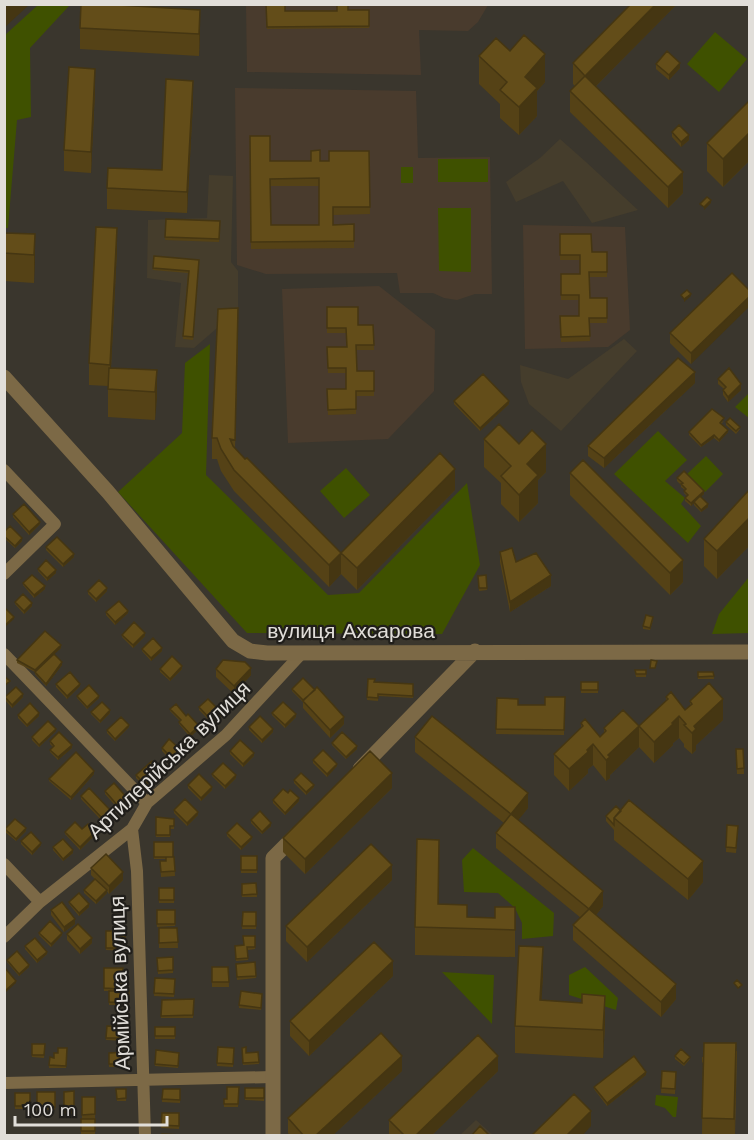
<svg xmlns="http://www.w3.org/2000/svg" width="754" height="1140" viewBox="0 0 754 1140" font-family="'Work Sans',sans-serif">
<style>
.industrial{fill:#453d2c}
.education{fill:#493b2d}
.green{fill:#3f5100}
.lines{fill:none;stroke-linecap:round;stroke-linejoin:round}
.minor{stroke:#7c6946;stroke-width:12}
.tertiary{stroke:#7c6946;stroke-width:15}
.wall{fill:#554216;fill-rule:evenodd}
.shaded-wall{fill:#453612}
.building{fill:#634d19;stroke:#453612;stroke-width:1.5;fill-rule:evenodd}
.labels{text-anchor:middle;stroke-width:4.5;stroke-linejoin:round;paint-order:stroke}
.street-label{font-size:21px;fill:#e1ded9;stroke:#201e1a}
</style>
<rect width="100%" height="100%" fill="#3a362d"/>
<path class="industrial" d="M560 139 586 162 638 210 592 223 563 181 516 202 506 182 540 158Z
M209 175 233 176 231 262 238 271V310L194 348 175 347 181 283 147 278 148 220 207 218Z
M624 339 637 351 561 431 529 404 521 382 520 365 568 379Z
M476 1120 493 1135 459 1136Z"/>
<path class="education" d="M246 5H488L478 22 468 31 419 30 421 75 247 72Z
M235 88 416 91 418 158 490 157 492 294H475L457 300 444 298 433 293H400L397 273 266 274 237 265Z
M523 225 625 227 630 330 608 347 525 349Z
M379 286 435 330 434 391 388 439 288 443 282 289Z"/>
<path class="green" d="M38 5H72L69 6 30 48 31 117 17 120 8 228H5V35Z
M715 32 747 59 719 92 687 64Z
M438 159H488V182H438Z
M401 167H413V183H401Z
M438 208H471V272L439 271Z
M210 344 206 475 328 595 359 593 467 483 480 565 442 634 247 633 118 492 182 433 185 363Z
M749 393V418L735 407Z
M658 431 687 460 665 481 685 498 681 504 701 526 688 543 614 474Z
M706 456 723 474 705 492 687 474Z
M346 468 370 495 344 518 320 491Z
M749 577V633L712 634 719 614Z
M473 848 554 913 553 936 522 939V923L515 908 498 893 464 892 462 860Z
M585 967 618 998 616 1010 569 995V975Z
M442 972 494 975 492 1024Z
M656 1095 678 1097 676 1117H673L665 1108 655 1105Z"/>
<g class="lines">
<path class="minor" d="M4 470 55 524 4 574
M4 654 147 803
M132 829 137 871 145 1136
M4 864 40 902
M4 937 40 902 132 829 147 803 226 735 302 653
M4 1083 272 1077"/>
<path class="tertiary" d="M4 377 108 492 233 641 250 651 267 653 750 652
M360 769 475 651
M273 1136V858L297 834"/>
</g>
<path class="wall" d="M266 4 285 11 369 10V28L267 29Z
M631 4H677L596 86 683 193 668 208 570 112V91L575 86 573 84V63Z
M80 28 200 31 199 56 80 49Z
M479 56 545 82 537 91V116L519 135 500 118V104L479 84Z
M656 64 680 68 669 80 656 69Z
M95 90 91 173 64 171V150Z
M750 100V160L723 187 707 171V143Z
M193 102 187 213 107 209V188L162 170Z
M672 132 689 140 681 147 672 137Z
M250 136 270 161H329L369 151 370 214 333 215V225L354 224V248L251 249ZM270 186H319V225H271Z
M166 219 220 221 219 242 165 240Z
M4 233 35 234 34 283 4 281Z
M560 234 592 252H607V277H590V298H607V323H589L590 341 561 342 560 316H579V300H561V274H580V260H560Z
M117 249 111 368 157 370 155 420 108 417V386L89 385V363Z
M154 256 199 260 193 340 183 339 188 273 153 270Z
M750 291 691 364 670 343V333Z
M327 307 358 325H373L374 350H356L357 371H374V396H356V414L328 415 327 389H346V373H328L327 347H347L346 333H327Z
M238 330 235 449 341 553 455 490 357 590 341 574 329 587 234 491 221 471 217 459H212V438Z
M718 379 741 390 728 402 723 395V390L724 389 718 384Z
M695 383 604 468 588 456V446Z
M454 401 509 404 480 431 454 404Z
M724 421 721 424 728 432 719 442 714 438 701 447 689 435V432Z
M726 422 740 429 736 434 726 425Z
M484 439 546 472 538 480V503L519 522 501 504V483L484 467Z
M570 473 683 582 670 595 570 495Z
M677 478 704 494 700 497 708 507 701 512 694 505V503L691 506 685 501V498L687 496 684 493 685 490 681 487V485L677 481Z
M750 489V545L717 579 704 566V539Z
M13 514 40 524 29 535 13 517Z
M4 532 22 541 15 548 4 538Z
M46 547 74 557 63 567 46 550Z
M500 552 551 586 510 612 500 562Z
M38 569 56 573 47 581 38 571Z
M486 575 487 590 479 591 478 576Z
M23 583 45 589 34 598 23 585Z
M88 591H107L96 602 88 594Z
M15 602 32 606 24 614 15 604Z
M106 612 128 613 115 625 106 615Z
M653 620 650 630 643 629V626Z
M122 635 145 636 133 648 122 637Z
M61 648 54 654 62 665 46 686 35 674V672L17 663V660Z
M142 649 162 651 151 661 142 651Z
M160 669H182L170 681 160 672Z
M216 669 251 675 234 694 216 677Z
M635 670H646V677H636Z
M698 672H713L714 679H698Z
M368 679 375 682 413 684V698L378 696V701L367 700Z
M581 682H598V693H581Z
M56 684 80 686 67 699 56 687Z
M292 689 344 724 330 738 303 708V702L292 691Z
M77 696 99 698 87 709 77 698Z
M5 697H23L12 708 5 700Z
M565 697 564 735 496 734 497 698 518 705H545Z
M666 697 685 710 690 706V701L723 720 696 745V750L692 754 684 747V744L679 738 673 743V745L654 763 639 747V726L666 702Z
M199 707 222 716 213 724 199 710Z
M170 709 199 729 190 737 179 724 180 721 170 711Z
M91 712 110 713 100 723 91 714Z
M272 713 296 717 285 728 272 715Z
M18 715 39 716 27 727 18 718Z
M581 723 600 737 604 733V728L639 747 610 775V778L606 781 593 765 588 769V773L569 791 554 775V754L581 729Z
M129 727 115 741 107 733V730Z
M249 727 273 732 262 743 249 730Z
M56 731 39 747 32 740V737Z
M415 737 528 808 518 820 603 906 596 915 676 999 661 1017 573 940V925L581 918 496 848V833L504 823 415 752Z
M50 741 72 748 58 760 50 752V750L53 747 50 744Z
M332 743 357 749 346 759 332 745Z
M162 748 183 755 174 763 162 751Z
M736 749H743L744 774H737Z
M230 751 254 756 243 767 230 754Z
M313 760 337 766 327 777 313 763Z
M160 772 145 787 136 778V775Z
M94 774 71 800 49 781V779Z
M212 774 236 778 225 789 212 776Z
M294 780 314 787 306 795 294 783Z
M188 785 212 790 201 801 188 788Z
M392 788 305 874 283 852V838Z
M105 791 128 802 119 810 105 794Z
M288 793 299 801 285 815 273 803V800Z
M81 796 110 813 102 821 81 799Z
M174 810 198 815 187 826 174 813Z
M621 811 703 882 688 900 614 840V830L606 821V816Z
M156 817 174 819V829H170V837H156Z
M251 820 271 826 262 834 251 823Z
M727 825 738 826 736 853 726 852Z
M5 829 26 831 16 841 5 832Z
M82 829 96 834 80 850 65 834V832Z
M227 833 252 839 241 850 227 836Z
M21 841 41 845 32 855 21 844Z
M154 842 173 857H174L175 876 161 877 160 861H166V859H154Z
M53 847 73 853 63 861 53 850Z
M241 856H257V873H241Z
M91 868 123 880 109 894 107 891V893L96 904 84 893V890L95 879 91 875Z
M439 868 438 904 467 917 495 918 515 907V957L415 955V927Z
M392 880 307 962 286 941V926Z
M256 883 257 897H242V884Z
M159 888H174V903H159Z
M69 902 89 907 79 916 69 904Z
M51 910 75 924 64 932 51 915Z
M157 910H175V926L157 927Z
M243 912H256V929H242Z
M159 928H177L178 948H159Z
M106 931H125V951L106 950Z
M39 933 62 935 51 947 39 935Z
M67 934 92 943 80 954 67 940Z
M255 936V949L248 950V960L236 961 235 946 244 945Z
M25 946 47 954 37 963 25 949Z
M173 957V973L158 974 157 958Z
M7 960 29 967 19 976 7 962Z
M255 962 256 978 237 980 236 964Z
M212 967H228L229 987H212Z
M104 968H123L122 991H129L128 1005H109V991H104Z
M543 975 541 1000 605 1024 603 1058 515 1053V1026Z
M393 976 309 1056 290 1036V1021Z
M155 978 175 979 174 997 154 996Z
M241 991 262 994 261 1010 239 1008Z
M194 999 193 1018H161L162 1000Z
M107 1026 126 1027V1041L106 1040Z
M155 1027H175V1039H155Z
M32 1044H45L44 1058 32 1057Z
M218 1047 234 1048 233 1067 217 1066Z
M67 1048 66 1068H49L50 1057 54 1058Z
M242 1048 246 1053 258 1052 259 1064 243 1065Z
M737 1051 735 1136H702L703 1063 702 1062V1057Z
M127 1052V1067H109V1053Z
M179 1053 178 1068 155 1066V1064Z
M675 1056 690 1059 684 1066 675 1059Z
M402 1071 332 1136H290L288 1133V1118Z
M498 1071 431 1136H390L389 1134V1120Z
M662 1071 676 1072 675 1094 661 1093Z
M646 1075 607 1106 594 1089V1087Z
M239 1087 238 1107H224V1099H227Z
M245 1088H264V1101L245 1100Z
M116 1089H126V1101H117Z
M163 1089H180V1103L162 1102Z
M74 1091V1114H64V1092Z
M37 1092H55V1110L37 1109Z
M15 1093H30V1109H15Z
M82 1097 95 1114V1134H81V1119H82Z
M162 1113H179V1129L161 1128Z"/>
<path class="shaded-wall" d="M7 4H30L4 28V7Z
M656 4H677L585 97V76Z
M200 10V31L199 56V34Z
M545 54V82L537 91V116L519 135V107L525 77Z
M680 63V68L669 80V75Z
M95 69V90L91 173V152Z
M193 81V102L187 213V192Z
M750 132V160L723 187V159Z
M689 135V140L681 147V142Z
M683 172V193L668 208V187Z
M711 200V203L704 210V207Z
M117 228V249L110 386V365Z
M35 234V262L34 283V255Z
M691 294V296L684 302V299Z
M750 296V306L691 364V353Z
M157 370V398L155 420V392Z
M695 372V383L604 468V458Z
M741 384V390L728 402V397Z
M509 401V404L480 431V428Z
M728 430V432L719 442V440Z
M714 435V438L701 447V445Z
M546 444V472L538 480V503L519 522V495L527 464Z
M455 469V490L357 590V568Z
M704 491V494L691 506V503Z
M708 504V507L701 512V510Z
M750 517V545L717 579V551Z
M40 522V524L29 535V532Z
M22 538V541L15 548V546Z
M341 553V574L329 587V565Z
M74 554V557L63 567V564Z
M683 560V582L670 595V573Z
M56 570V573L47 581V578Z
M551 575V586L510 612V602Z
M45 586V589L34 598V595Z
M107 588V591L96 602V599Z
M32 603V606L24 614V611Z
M128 611V613L115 625V622Z
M14 617V619L4 628V626Z
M145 633V636L133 648V645Z
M61 645V648L35 672V670Z
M162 648V651L151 661V658Z
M62 662V665L46 686V684Z
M182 666V669L170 681V679Z
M251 668V675L234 694V686Z
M80 684V686L67 699V696Z
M23 694V697L12 708V705Z
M99 696V698L87 709V707Z
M723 699V720L696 745V750L692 754V733L694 726Z
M110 710V713L100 723V721Z
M39 713V716L27 727V725Z
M222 713V716L213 724V722Z
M296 714V717L285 728V725Z
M679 716V738L673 743V745L654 763V742Z
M344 717V724L330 738V730Z
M129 725V727L115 741V739Z
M199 726V729L190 737V734Z
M639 726V747L610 775V778L606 781V760L608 755Z
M56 729V731L39 747V745Z
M273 729V732L262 743V740Z
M593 744V765L588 769V773L569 791V769Z
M72 745V748L58 760V757Z
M357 746V749L346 759V757Z
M183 752V755L174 763V760Z
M254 753V756L243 767V764Z
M337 764V766L327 777V774Z
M160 770V772L145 787V784Z
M94 771V774L71 800V797Z
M392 773V788L305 874V859Z
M236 775V778L225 789V786Z
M314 785V787L306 795V792Z
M212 787V790L201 801V798Z
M528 793V808L511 829V814Z
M299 798V801L285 815V813Z
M128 799V802L119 810V807Z
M110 810V813L102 821V818Z
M198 812V815L187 826V823Z
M271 823V826L262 834V832Z
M26 828V831L16 841V839Z
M96 831V834L80 850V847Z
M252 837V839L241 850V847Z
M41 843V845L32 855V852Z
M73 850V853L63 861V859Z
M703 861V882L688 900V879Z
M392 865V880L307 962V947Z
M123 872V880L109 894V886Z
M107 890V893L96 904V901Z
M603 891V906L589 924V909Z
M89 904V907L79 916V913Z
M75 919V924L64 932V927Z
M62 933V935L51 947V944Z
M92 938V943L80 954V949Z
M543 947V975L540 1028V1000Z
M47 952V954L37 963V960Z
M393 961V976L309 1056V1041Z
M29 965V967L19 976V974Z
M16 981V983L6 992V990Z
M676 984V999L661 1017V1002Z
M605 996V1024L603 1058V1030Z
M736 1043V1078L734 1136Z
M402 1056V1071L332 1136H315Z
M498 1056V1071L431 1136H415Z
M646 1072V1075L607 1106V1103Z
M591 1111V1126L582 1136H566Z"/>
<path class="building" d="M81 4H102L200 10 199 34 80 28Z
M266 4H285V11H337V4H348V10H369V26L267 27Z
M631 4H656L585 76 573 63Z
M524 35 545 54 525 77 537 88 519 107 500 90 507 82 479 56 496 38 510 51Z
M667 51 680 63 669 75 656 64Z
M69 67 95 69 91 152 64 150Z
M585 76 683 172 668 187 570 91Z
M166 79 193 81 187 192 107 188 108 168 162 170Z
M750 100V132L723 159 707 143Z
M679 125 689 135 681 142 672 132Z
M250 136H270V161H311V151L320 150V161H329V151H369L370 207H333V225L354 224V241L251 242ZM319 178V225H271L270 179Z
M707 197 711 200 704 207 700 204Z
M166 219 220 221 219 239 165 237Z
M96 227 117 228 110 365 89 363Z
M4 233 35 234 34 255 4 253Z
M560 234H591L592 252H607V272H589L590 298H607V318H589L590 336 561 337 560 316H579V295H561V274H580V255H560Z
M154 256 199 260 193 337 183 336 189 271 153 268Z
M732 273 750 291V296L691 353 670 333Z
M687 290 691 294 684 299 681 295Z
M327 307H358V325H373L374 345H356L357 371H374V391H356V409L328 410 327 389H346V368H328L327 347H347L346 328H327Z
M238 308 235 440 230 439 233 446 245 459 247 458 341 553 329 565 234 470 221 449 217 438H212L218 309Z
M678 358 695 372 604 458 588 446Z
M109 368 157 370 155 392 108 389Z
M729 368 741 384 728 397 723 390 726 387 718 379Z
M483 374 509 401 480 428 454 401Z
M712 409 724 418 720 423 728 430 719 440 714 435 701 445 689 432Z
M730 418 740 427 736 431 726 422Z
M499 424 519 444 532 430 546 444 527 464 538 475 519 495 501 476 511 466 484 439Z
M440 453 455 469 357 568 341 553Z
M583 460 683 560 670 573 570 473Z
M684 471 704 491 691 503 685 498 688 495 684 491 686 489 681 484 683 483 677 478Z
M750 489V517L717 551 704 539Z
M700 496 708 504 701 510 694 502Z
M24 504 40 522 29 532 13 514Z
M10 526 22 538 15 546 4 536V532Z
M57 537 74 554 63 564 46 547Z
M512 548 516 562 536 553 551 575 510 602 500 552Z
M46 560 56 570 47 578 38 569Z
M32 575 45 586 34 595 23 583Z
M486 575 487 588H479L478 576Z
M99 580 107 588 96 599 88 591Z
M23 594 32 603 24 611 15 602Z
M119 601 128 611 115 622 106 612Z
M4 607 14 617 4 626Z
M646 615 653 617 650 628 643 626Z
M134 622 145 633 133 645 122 635Z
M45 631 61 645 35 670 17 660Z
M153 638 162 648 151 658 142 649Z
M54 654 62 662 46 684 35 672Z
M172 656 182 666 170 679 160 669Z
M223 660 245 662 251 668 234 686 216 669Z
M651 660 657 661 655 668H650Z
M635 670H646V674H636Z
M70 672 80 684 67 696 56 684Z
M698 672H713L714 676 698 677Z
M4 676 10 681 4 686Z
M303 678 315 690 303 700 292 689Z
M368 679H375L374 682 413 684V696L378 694V698L367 697Z
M581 682H598V690H581Z
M709 683 723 699 694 726 696 729 692 733 684 725 686 724 679 716 672 723 673 724 654 742 639 726 668 699 666 697 671 692 685 710 692 704 690 701Z
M89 685 99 696 87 707 77 696Z
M16 687 23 694 12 705 5 697Z
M317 687 344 717 330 730 303 701Z
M545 697H565L564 730 496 729 497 698 518 699V705H545Z
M208 699 222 713 213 722 199 707Z
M102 702 110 710 100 721 91 712Z
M283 702 296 714 285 725 272 713Z
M30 703 39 713 27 725 18 715Z
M176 704 186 716 188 714 199 726 190 734 179 722 181 720 170 709Z
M623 710 639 726 608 755 610 757 606 760 593 744 587 750 588 752 569 769 554 754 583 726 581 723 585 719 600 737 606 731 604 728Z
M260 716 273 729 262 740 249 727Z
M432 716 528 793 511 814 415 737Z
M121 717 129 725 115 739 107 730Z
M48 721 56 729 39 745 32 737Z
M59 732 72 745 58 757 50 750 54 746 50 741Z
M342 732 357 746 346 757 332 743Z
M169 739 183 752 174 760 162 748Z
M240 740 254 753 243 764 230 751Z
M736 749H743L744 768 737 769Z
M323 750 337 764 327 774 313 760Z
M370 751 392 773 305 859 283 838Z
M76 752 94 771 71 797 49 779Z
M152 761 160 770 145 784 136 775Z
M223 763 236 775 225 786 212 774Z
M301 773 314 785 306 792 294 780Z
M199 774 212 787 201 798 188 785Z
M114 783 128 799 119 807 105 791Z
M89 788 110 810 102 818 81 796Z
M283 789 288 793 290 790 299 798 285 813 273 800Z
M185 799 198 812 187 823 174 810Z
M629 800 703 861 688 879 614 818Z
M616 806 621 811 614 818V825L606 816Z
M260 811 271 823 262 832 251 820Z
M511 814 603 891 589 909 676 984 661 1002 573 925 589 909 496 833Z
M156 817 174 819V826H170V835H156Z
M15 819 26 828 16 839 5 829Z
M75 822 82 829 88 824 96 831 80 847 65 832Z
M237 823 252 837 241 847 227 833Z
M727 825 738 826 736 848 726 847Z
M31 832 41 843 32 852 21 841Z
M63 839 73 850 63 859 53 847Z
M417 839 439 840 438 904 467 905V917L495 918V907H515V930L415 927Z
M154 842H173V857H154Z
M371 844 392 865 307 947 286 926Z
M106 854 123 872 109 886 91 868Z
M241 856H257V870H241Z
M166 857H174L175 871 161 872 160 861H166Z
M95 879 107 890 96 901 84 890Z
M256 883 257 894 242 895V884Z
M159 888H174V900H159Z
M79 893 89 904 79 913 69 902Z
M62 902 75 919 64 927 51 910Z
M157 910H175V924H157Z
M243 912H256V926H242Z
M50 921 62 933 51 944 39 933Z
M78 924 92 938 80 949 67 934Z
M159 928H177L178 942 159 943Z
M106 931H125V948H106Z
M243 936H255V947H247L248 958 236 959 235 946 244 945Z
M35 938 47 952 37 960 25 946Z
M374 942 393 961 309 1041 290 1021Z
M519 946 543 947 540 1000 582 1003V994L605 996 603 1030 515 1026Z
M17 951 29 965 19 974 7 960Z
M173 957V970L158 971 157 958Z
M255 962 256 976 237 977 236 964Z
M4 967 16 981 6 990 4 988Z
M212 967H228L229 982H212Z
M104 968H123L122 989 104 988Z
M155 978 175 979 174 994 154 993Z
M737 980 742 985 738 988 734 983Z
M109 991H129L128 1003 109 1002Z
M241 991 262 994 261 1008 239 1005Z
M194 999 193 1015 161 1016 162 1000Z
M107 1026 126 1027V1038H106Z
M155 1027H175V1036H155Z
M381 1033 402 1056 315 1136H304L288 1118Z
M478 1035 498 1056 415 1136H405L389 1120Z
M704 1043H736L734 1119 702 1118Z
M32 1044H45L44 1055H32Z
M218 1047 234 1048 233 1064 217 1063Z
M246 1047V1053L258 1052 259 1062 243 1063 242 1048Z
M58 1048H67L66 1066 49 1065 50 1057 54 1058V1053H58Z
M681 1049 690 1057 684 1064 675 1056Z
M156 1050 179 1053 178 1066 155 1064Z
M127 1052V1064H109V1053Z
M634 1056 646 1072 607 1103 594 1087Z
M662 1071 676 1072 675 1089 661 1088Z
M227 1087H239L238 1104H224V1099H227Z
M245 1088H264V1098H245Z
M116 1089H126V1098L117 1099Z
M163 1089H180V1100L162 1099Z
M74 1091V1111H64V1092Z
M37 1092H55V1107L37 1106Z
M15 1093H30V1106H15Z
M574 1094 591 1111 566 1136H531Z
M82 1097H95V1114L82 1115Z
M162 1113H179V1126L161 1125Z
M81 1119H95V1131H81Z
M480 1126 490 1136H471Z
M162 1134 180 1135 179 1136H162Z"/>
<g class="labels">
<g class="street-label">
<text x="351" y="638">вулиця Ахсарова</text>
<text transform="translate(169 760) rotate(-44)" y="7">Артилерійська вулиця</text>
<text transform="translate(120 983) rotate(-92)" y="7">Армійська вулиця</text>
</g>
</g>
<rect width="754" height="1140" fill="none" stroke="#e1ded9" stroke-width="12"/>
<path d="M15 1116v9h152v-9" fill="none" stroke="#e1ded9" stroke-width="3"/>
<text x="24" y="1116" font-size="18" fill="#e1ded9" stroke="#201e1a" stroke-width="4.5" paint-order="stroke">100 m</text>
</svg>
